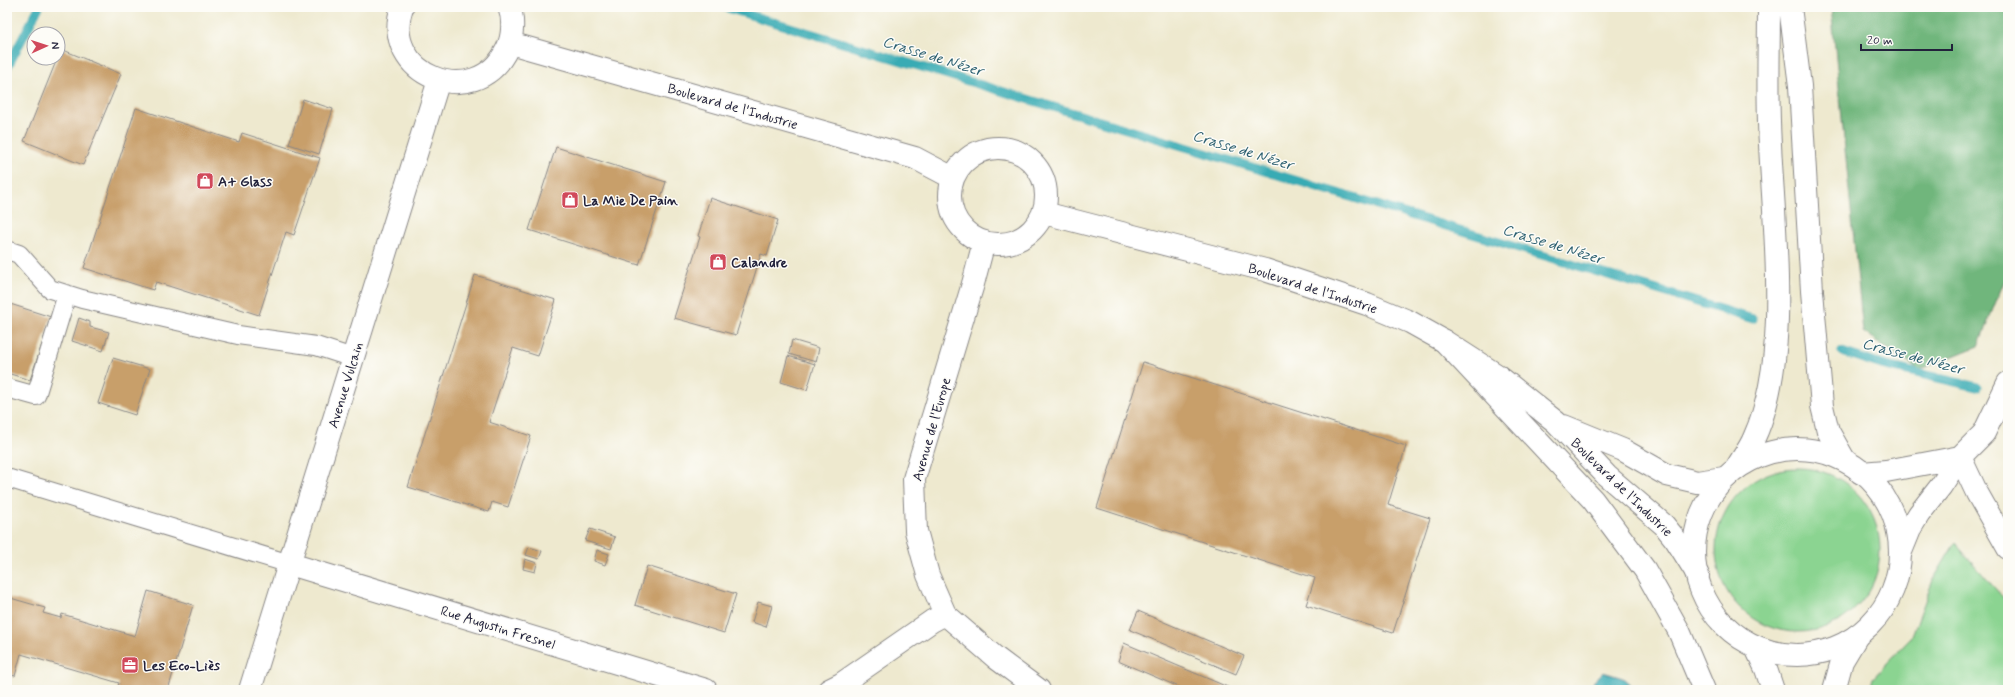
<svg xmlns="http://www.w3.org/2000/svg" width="2015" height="697" viewBox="0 0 2015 697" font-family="Mynerve,sans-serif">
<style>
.green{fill:#8bd491;stroke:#567b66}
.forest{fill:#70b67b;stroke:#496c5b}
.water{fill:#39abb4;stroke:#2e6678}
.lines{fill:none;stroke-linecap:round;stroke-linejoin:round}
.stream{stroke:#39abb4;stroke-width:9}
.building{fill:#c89f6b}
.service-casing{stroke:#888685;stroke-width:20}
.minor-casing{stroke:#888685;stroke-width:24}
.tertiary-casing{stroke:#888685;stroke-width:24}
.primary-casing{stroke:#888685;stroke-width:24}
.trunk-casing{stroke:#888685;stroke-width:24}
.service{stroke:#fff;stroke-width:18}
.minor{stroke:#fff;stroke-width:22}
.tertiary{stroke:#fff;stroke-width:22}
.primary{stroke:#fff;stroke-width:22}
.trunk{stroke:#fff;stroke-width:22}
.labels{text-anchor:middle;stroke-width:3;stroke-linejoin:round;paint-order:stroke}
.street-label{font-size:14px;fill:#22223b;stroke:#fdfcf7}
.poi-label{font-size:14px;font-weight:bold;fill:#22223b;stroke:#fdfcf7;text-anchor:start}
.water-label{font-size:15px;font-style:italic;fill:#2c6071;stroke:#fdfcf7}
</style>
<rect width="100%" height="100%" fill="#fdfcf7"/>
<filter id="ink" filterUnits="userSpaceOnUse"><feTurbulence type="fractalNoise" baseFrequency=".025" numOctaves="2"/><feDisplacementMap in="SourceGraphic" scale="8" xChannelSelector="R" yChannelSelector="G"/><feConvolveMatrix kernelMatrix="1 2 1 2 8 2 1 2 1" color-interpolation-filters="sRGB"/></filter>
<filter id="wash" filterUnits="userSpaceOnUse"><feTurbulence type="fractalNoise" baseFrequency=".012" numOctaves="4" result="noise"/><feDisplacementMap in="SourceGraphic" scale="16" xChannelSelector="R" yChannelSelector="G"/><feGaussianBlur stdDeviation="0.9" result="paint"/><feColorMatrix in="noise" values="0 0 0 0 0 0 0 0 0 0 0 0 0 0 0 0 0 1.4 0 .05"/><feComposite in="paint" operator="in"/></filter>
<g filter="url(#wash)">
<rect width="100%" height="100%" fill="#eee9cf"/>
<path class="green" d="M1716 550a82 82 0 1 1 164 0a82 82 0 1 1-164 0Z
M1955 543 2008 603V690H1870L1873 678 1911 638 1933 580Z"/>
<path class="forest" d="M1831 7H2008V272L1978 346 1919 370 1863 332Z"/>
<path class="water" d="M1603 672 1623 678 1636 690H1591L1594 681Z"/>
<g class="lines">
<path class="stream" d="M724 7 1753 319
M7 68 39 7
M1842 352 1882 365 1977 387"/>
</g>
<g id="blocks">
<path class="building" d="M61 49 121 74 83 165 24 141Z
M303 99 333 109 319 154 289 144Z
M136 108 239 142 242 133 320 158 294 235 286 232 259 315 156 282 153 290 84 268Z
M556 147 666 182 639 265 529 230Z
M710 198 778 220 767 256 761 254 736 335 674 318 700 237 698 236Z
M475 275 556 300 538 356 513 348 489 422 531 436 508 507 492 502 489 512 408 487Z
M7 303 51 317 30 380 7 373Z
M79 318 90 322V327L109 332 103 351 72 341Z
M792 340 819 348 816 362 789 354Z
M788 356 815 364 807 390 781 382Z
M113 358 150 369 135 415 98 403Z
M1143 362 1406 446 1388 505 1430 518 1393 633 1306 605 1315 578 1097 508Z
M590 529 615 537 611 549 585 541Z
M529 547 542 551 539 559 526 555Z
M597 550 609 554 605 565 594 561Z
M525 559 537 563 535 572 523 569Z
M647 566 736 594 724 633 635 605Z
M148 591 193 605 168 690H117L119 683 21 654 15 676 7 674V597L45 608 43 613 61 618 62 614 135 636Z
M758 602 772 606 766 627 752 622Z
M1138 611 1244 656 1236 674 1130 630Z
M1124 643 1230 688 1229 690H1186L1118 661Z"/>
</g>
</g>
<g filter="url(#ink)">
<use href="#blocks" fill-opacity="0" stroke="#888685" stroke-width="1"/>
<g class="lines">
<defs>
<path id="service" d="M7 250 19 254 50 289 82 299 238 335 316 346 353 358
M7 388 36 396 67 294
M7 478 290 564"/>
<path id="minor" d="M984 242 973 284 914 479 916 531 928 575 945 614 996 658 1039 690
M1960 457 1977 493 2008 548
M290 564 706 690
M250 690 439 80
M829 690 841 684 932 621 945 614"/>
<path id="tertiary" d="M402 7C379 74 475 114 507 49 513 37 514 19 509 7
M510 43 915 158 953 178
M950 196a48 48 0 1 1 96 0a48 48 0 1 1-96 0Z
M1044 213 1265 270 1367 304 1410 322 1444 341 1497 375 1556 422 1607 476 1664 525 1676 540 1698 575
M1564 426 1623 450 1667 475 1697 482 1724 478
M1861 473 1886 471 1960 457
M1900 554 1911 527 1919 514 1941 486 1960 457 1984 433 2008 383"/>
<path id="primary" d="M1790 7 1800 86 1812 291 1822 406 1828 431 1845 461
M1694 552a103 103 0 1 1 206 0a103 103 0 1 1-206 0Z
M1737 467C1742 458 1750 448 1754 438 1791 357 1774 232 1770 144 1767 98 1769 52 1769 7"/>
<path id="trunk" d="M1444 341 1593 500 1645 570 1679 631 1704 690
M1757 650 1766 669 1773 690
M1834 690 1842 661 1857 636"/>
</defs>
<use href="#service" class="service-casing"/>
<use href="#minor" class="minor-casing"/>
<use href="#tertiary" class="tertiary-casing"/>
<use href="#primary" class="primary-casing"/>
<use href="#trunk" class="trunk-casing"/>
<use href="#service" class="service"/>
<use href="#minor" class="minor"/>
<use href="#tertiary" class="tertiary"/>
<use href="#primary" class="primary"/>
<use href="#trunk" class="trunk"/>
</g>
</g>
<defs>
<symbol id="shop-square" viewBox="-11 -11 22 22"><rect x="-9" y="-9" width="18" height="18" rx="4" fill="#d1495b" stroke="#fdfcf7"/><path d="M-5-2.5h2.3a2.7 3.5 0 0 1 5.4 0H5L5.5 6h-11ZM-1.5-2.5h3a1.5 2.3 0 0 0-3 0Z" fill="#fff"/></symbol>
<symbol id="office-square" viewBox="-11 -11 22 22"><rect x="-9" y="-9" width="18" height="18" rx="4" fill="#d1495b" stroke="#fdfcf7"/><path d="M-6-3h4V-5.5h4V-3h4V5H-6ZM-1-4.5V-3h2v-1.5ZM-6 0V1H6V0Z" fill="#fff"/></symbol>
</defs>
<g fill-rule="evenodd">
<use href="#shop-square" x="195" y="171" width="20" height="20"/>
<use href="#shop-square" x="560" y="190" width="20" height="20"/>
<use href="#shop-square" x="708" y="252" width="20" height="20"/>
<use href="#office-square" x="120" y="655" width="20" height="20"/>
</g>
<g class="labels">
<g class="street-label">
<text transform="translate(733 106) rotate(16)" y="5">Boulevard de l'Industrie</text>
<text transform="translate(1313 288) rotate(18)" y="5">Boulevard de l'Industrie</text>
<text transform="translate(345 385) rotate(-73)" y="5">Avenue Vulcain</text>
<text transform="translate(931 429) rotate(-74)" y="5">Avenue de l'Europe</text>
<text transform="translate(1622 487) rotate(44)" y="5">Boulevard de l'Industrie</text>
<text transform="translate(498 627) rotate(17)" y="5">Rue Augustin Fresnel</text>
</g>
<g class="poi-label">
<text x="218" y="186">A+ Glass</text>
<text x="583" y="205">La Mie De Pain</text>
<text x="731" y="267">Calandre</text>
<text x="143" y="670">Les Eco-Liès</text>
</g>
<g class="water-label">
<text transform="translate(933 56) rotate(17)" y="5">Crasse de Nézer</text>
<text transform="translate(1243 150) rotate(17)" y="5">Crasse de Nézer</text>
<text transform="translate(1553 244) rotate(17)" y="5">Crasse de Nézer</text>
<text transform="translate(1913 356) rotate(15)" y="5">Crasse de Nézer</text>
</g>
</g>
<rect width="2015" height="697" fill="none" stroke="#fdfcf7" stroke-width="24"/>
<g transform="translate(46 46) rotate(87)"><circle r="19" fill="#fdfcf7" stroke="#a5a5ac"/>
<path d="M0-3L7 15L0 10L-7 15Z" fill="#d1495b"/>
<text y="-6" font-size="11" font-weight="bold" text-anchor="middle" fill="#22223b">N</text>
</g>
<path d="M1861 44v6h91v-6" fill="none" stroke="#22223b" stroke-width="2"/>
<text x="1867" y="44" font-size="12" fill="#22223b" stroke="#fdfcf7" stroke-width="3" paint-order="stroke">20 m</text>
</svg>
